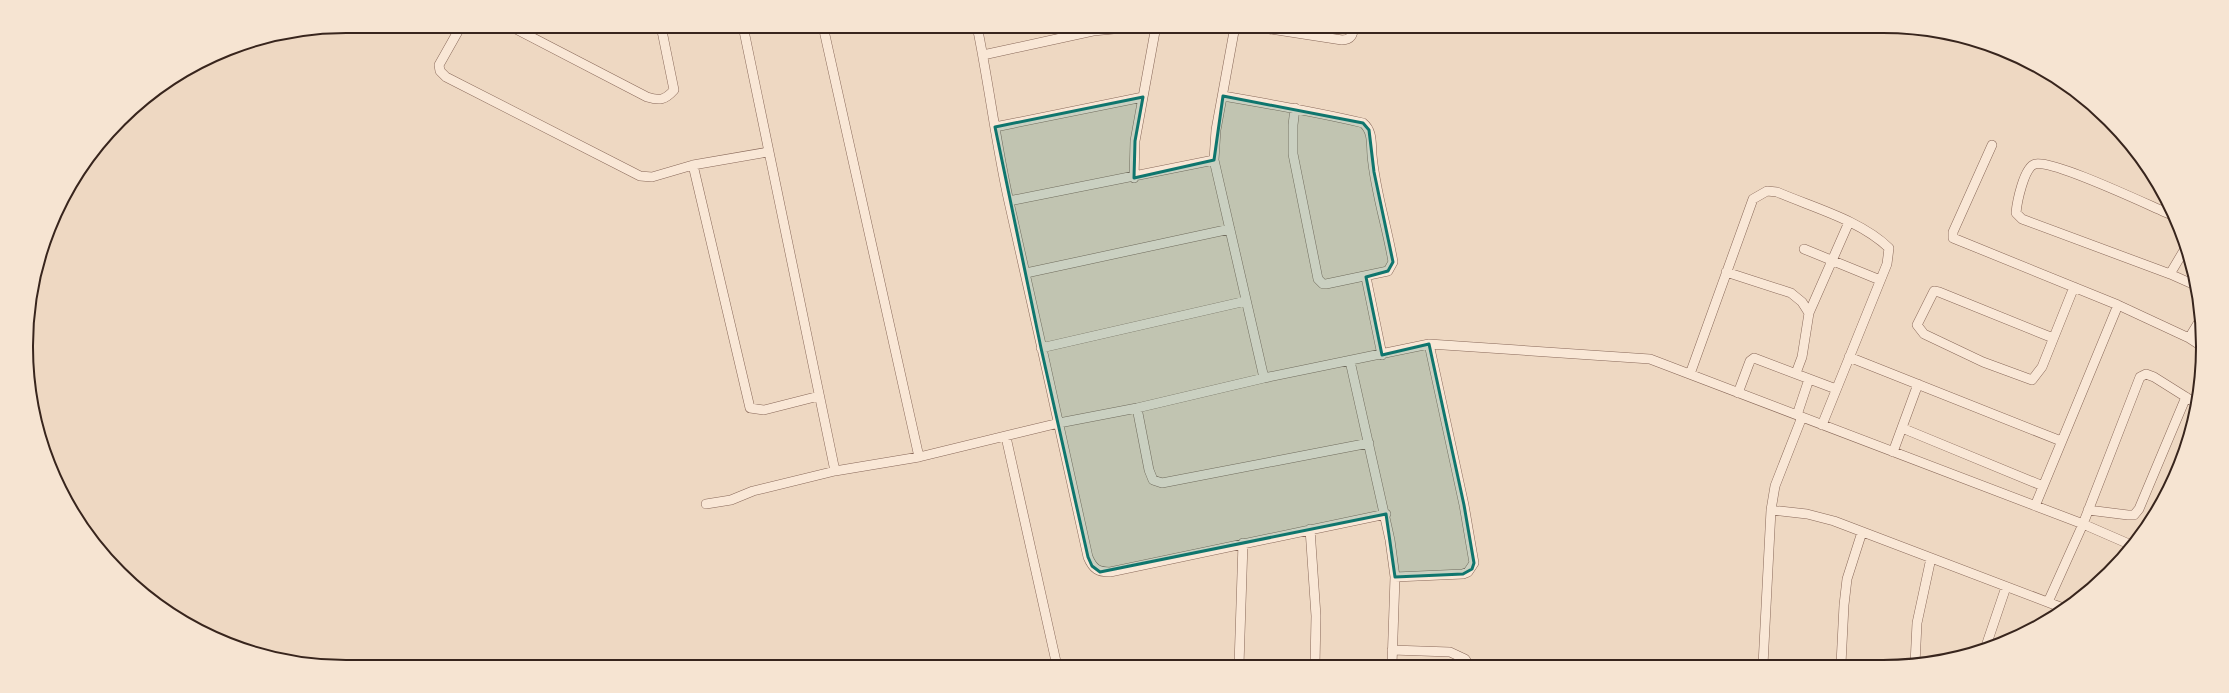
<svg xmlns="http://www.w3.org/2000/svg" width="2229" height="693" viewBox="0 0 2229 693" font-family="Merriweather,serif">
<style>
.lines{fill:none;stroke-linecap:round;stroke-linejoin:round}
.street-casing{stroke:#886859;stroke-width:10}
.street{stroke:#f9e7d6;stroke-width:9}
.marked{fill:#0f766e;fill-opacity:0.2;stroke:#0f766e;stroke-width:3;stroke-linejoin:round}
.rim{fill:none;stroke:#38251d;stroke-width:2}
</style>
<rect width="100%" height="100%" fill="#eed8c2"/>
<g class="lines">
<defs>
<path id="street" d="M461 26 439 65 440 71 446 77 640 176 652 177 693 165 768 152
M510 26 647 97C660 101 665 100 674 90L661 26
M743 26 835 471
M823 26 919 457
M977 26C989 84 996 144 1009 202 1036 320 1062 439 1088 557 1093 569 1098 572 1110 572L1386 514
M1235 26 1216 130 1214 160 1264 378
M1250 26 1342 40C1351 40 1353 35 1354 26
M983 55 1093 31 1144 26
M1223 96C1270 104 1317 112 1363 123 1373 131 1371 144 1372 155 1375 191 1387 226 1393 262L1388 271 1326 284H1323L1318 279 1293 154V125L1295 108
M995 127 1143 97
M1992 145 1953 232V238L2118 305 2189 338 2203 347
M693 165 750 408 764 410 819 396
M1134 178 1135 141 1156 26
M1009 201 1214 160
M2174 216C2152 207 2053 159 2035 164 2024 167 2017 202 2016 213L2022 219 2170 274 2197 286
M1804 249 1880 280
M1726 272 1791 293 1802 302 1809 313 1802 357 1796 373
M1026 273 1230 229
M2170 274 2186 247
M1366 277 1382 355
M1809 313 1849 222
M2053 338 1939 292 1934 291 1917 325 1924 334 1983 362 2032 380 2042 367 2074 287
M2189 338 2200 320
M1041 348 1246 301
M1849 357 2061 441
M1350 361 1390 540 1395 577 1392 665
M1690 374 1753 199 1767 191 1777 192C1814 208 1860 220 1889 248L1887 264 1822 425
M1738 393 1750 361 1754 358 1836 389
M1137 408 1149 470 1153 480 1162 483 1369 443
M1797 415 1809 379
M1902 428 2043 486
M1006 437 1057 666
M1893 452 1918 384
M706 504 731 500 753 491 835 471 919 457 1059 423 1137 408 1264 378 1429 344 1650 359 2083 524 2129 544
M2035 506 2118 305
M1771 510 1807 514 1834 521 2063 608
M2088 510 2128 515H2134L2139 509 2186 397
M1310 529 1316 616 1315 665
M1395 577 1463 574 1468 572 1474 563 1464 505 1429 344
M2048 602 2083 524 2140 377 2146 374 2154 377 2197 404
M1986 646 2006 587
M1392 650 1450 652 1465 659 1469 665
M1841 664 1844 605 1847 579 1862 532
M1915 664 1917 623 1931 558
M1239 665 1243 543
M1763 665 1771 510 1775 486 1802 417"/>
</defs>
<use href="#street" class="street-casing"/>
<use href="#street" class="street"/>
</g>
<path class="marked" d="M1223 96 1363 123 1369 130 1374 172 1393 262 1388 271 1366 277 1382 355 1429 344 1464 505 1474 563 1472 569 1463 574 1395 577 1386 514 1100 572 1092 566 1088 557 1041 348 995 127 1143 97 1135 141 1134 178 1214 160Z"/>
<path d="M0 0H2229V693H0ZM346 33H1883A313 313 0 0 1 2196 346V347A313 313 0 0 1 1883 660H346A313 313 0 0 1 33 347V346A313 313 0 0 1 346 33Z" fill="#f6e4d2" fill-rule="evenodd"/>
<path class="rim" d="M346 33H1883A313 313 0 0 1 2196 346V347A313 313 0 0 1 1883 660H346A313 313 0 0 1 33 347V346A313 313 0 0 1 346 33Z"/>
</svg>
